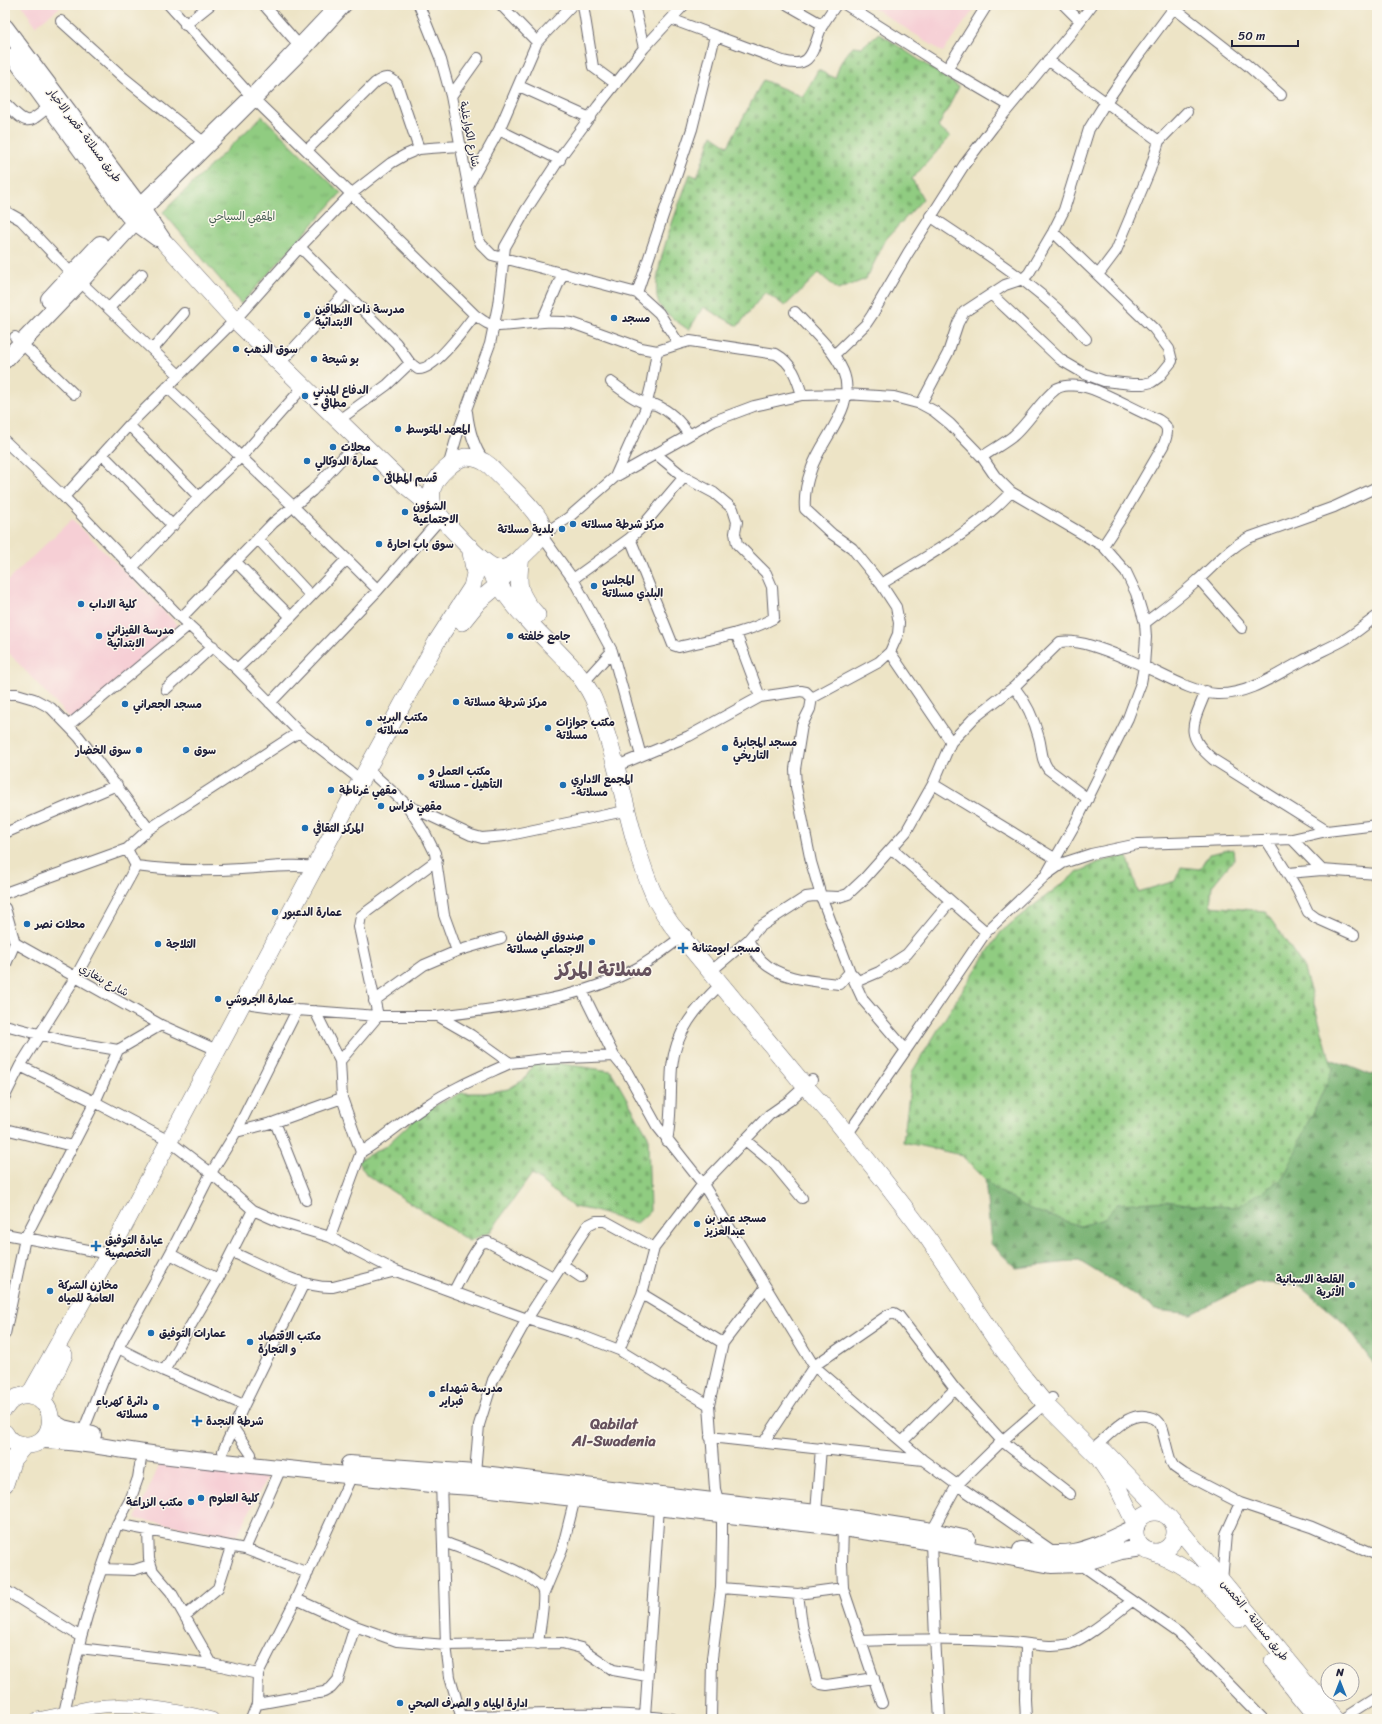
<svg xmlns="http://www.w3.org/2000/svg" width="1382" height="1724" viewBox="0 0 1382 1724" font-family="Sriracha,'Playpen Sans Arabic',sans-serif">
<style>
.built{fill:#f6cfd5}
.forest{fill:url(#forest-firs);stroke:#4b6955}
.cemetery{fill:url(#cemetery-stones);stroke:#59775e}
.park{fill:url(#park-tufts);stroke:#59775e}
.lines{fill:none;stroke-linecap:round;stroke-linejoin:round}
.minor-casing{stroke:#69666c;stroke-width:12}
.tertiary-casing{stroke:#69666c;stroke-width:14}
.primary-casing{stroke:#69666c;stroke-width:18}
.trunk-casing{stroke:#69666c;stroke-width:18}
.minor{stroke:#fff;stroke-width:10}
.tertiary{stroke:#fff;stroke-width:13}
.primary{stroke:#fff;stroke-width:16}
.trunk{stroke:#fff;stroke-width:17}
.poi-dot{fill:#1f6fb2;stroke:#fbf7ec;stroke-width:1.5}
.labels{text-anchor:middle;stroke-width:3;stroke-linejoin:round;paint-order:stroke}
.street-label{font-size:11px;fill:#22223b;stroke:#fbf7ec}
.park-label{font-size:11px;fill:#485e54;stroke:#fbf7ec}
.poi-label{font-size:11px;font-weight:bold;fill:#22223b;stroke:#fbf7ec;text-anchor:start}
.district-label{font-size:15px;font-weight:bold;fill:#66525e;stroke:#fbf7ec}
.town-label{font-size:19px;font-weight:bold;fill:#66525e;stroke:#fbf7ec}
</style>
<defs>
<pattern id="forest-firs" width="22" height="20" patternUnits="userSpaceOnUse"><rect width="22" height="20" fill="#74b06f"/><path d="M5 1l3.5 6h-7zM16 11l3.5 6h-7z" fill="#5f8f5c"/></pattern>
<pattern id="cemetery-stones" width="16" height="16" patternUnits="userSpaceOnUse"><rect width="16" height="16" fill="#90cc81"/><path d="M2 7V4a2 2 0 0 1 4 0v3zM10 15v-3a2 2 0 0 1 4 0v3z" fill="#7caf70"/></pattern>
<pattern id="park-tufts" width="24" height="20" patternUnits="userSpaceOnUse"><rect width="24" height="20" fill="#90cc81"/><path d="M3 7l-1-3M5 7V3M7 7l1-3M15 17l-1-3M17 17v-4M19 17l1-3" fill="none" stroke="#7caf70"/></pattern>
</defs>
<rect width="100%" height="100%" fill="#fbf7ec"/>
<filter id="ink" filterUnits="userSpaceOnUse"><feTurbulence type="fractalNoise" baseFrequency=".025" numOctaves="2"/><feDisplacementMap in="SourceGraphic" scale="8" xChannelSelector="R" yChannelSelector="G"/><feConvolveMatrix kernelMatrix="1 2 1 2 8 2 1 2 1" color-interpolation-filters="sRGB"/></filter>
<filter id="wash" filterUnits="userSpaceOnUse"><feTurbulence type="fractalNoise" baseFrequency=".012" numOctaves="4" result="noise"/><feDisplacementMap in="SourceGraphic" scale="16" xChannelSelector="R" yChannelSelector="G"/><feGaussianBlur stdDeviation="0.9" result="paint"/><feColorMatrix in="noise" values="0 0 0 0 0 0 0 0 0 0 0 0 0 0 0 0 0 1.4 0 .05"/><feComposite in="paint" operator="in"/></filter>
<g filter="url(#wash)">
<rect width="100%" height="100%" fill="#ede4c6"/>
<path class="built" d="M22 5H63L35 26Z
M869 5H977L943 52Z
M72 519 178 625 72 721 5 649V583Z
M160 1464 268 1476 237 1536 135 1519Z"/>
<path class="forest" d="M1323 1056 1371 1075 1377 1073V1369L1346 1325 1301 1286 1255 1282 1192 1314 1155 1310 1129 1291 1079 1261 1016 1268 991 1244 985 1178Z"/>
<path class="cemetery" d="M879 33 959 87 938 127 950 137 912 179 923 199 886 239 866 279 838 290 819 273 785 306 765 292 738 326 703 307 689 330C682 325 662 312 659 304 647 279 681 201 690 174L697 177 712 135 728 146 763 80 803 97 818 70 835 78 841 62 853 46 862 47Z
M1233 849 1234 859 1212 886 1210 906 1265 911 1303 966 1333 1069 1283 1179 1237 1207 1193 1205 1167 1201 1117 1204 1104 1219 1080 1226 1030 1209 995 1189 961 1155 903 1142 912 1072 965 986 1001 932 1020 916 1075 874 1099 862 1127 855 1138 892 1175 881 1181 867 1200 869 1209 854Z
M535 1060 611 1071 648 1136 650 1211 636 1224 591 1210 573 1207 532 1174 490 1232 469 1241 367 1175 357 1161 386 1146 422 1112 461 1093H485L508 1089 525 1079Z"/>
<path class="park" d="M262 116 341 193 241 304 163 212Z"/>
</g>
<g filter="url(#ink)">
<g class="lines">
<defs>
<path id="minor" d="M169 5 250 95 475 315C483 321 489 326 499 326 524 325 547 319 572 323L641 348 657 351 679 344
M264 5 298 44
M419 5 441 60 451 96 478 238 481 244 492 255 637 293 659 313 679 344 690 341 776 354C792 363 797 378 802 395
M501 5 537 42
M583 5 593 67 616 84
M634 5 644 48
M788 5 823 25
M846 5 947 69 1010 106
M1064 5 1080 21
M1174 8 1247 65 1281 95
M671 19 783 61C814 70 812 48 822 26 826 19 831 12 836 5
M61 21 124 78 202 141
M185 25 210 5
M1048 60 1159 141
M947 69 987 5
M519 86 590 118
M451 96 478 58
M5 103C31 130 28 122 54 103
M499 130 560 160
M307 150 375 83C383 77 389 75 397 84L419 149
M468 186 499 130 537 42 572 5
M138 204 250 95 335 5
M5 211 21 220 72 274 179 375
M144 212 305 51 347 5
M930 216C985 253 1043 288 1086 339
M300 247 396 343 410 363 418 369C434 371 465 328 475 315
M1098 275 1116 251 1150 170 1159 141 1187 112
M637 293 692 129 715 36
M991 294 1061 360 1085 374 1104 381 1132 384H1143L1152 382 1159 377 1172 361 1169 349 1154 329 1053 232
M109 308 142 274
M795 312C811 330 833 348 843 371 858 407 821 438 811 470 807 481 804 497 805 509L832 534 852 548 881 584 896 607 899 623 898 634 890 652 879 662 812 698 810 709 802 725 795 769 796 787 811 862 821 896 850 972 863 1000 906 1050
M542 321 563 273
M15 337 74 394
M153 349 184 313
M834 355 866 324 872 315 908 253 964 165 993 127 1071 33 1092 5
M280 363 345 293
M611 382C622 390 634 400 647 404 650 405 653 404 656 405 670 411 681 422 689 435
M167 387 293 506 378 590
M921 404 948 353 958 323 964 312 1005 285 1023 279 1029 273 1053 232 1064 210 1089 129 1102 108 1138 56 1176 5
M467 412C469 430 473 446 484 461
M339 420 387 385 410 363
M129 425 199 497
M5 441 64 497 181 618 237 669 299 732 361 780
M103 455 173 526
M982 457C992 450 1003 444 1012 437 1029 423 1039 402 1056 389 1062 385 1074 385 1080 386 1095 387 1132 408 1148 415 1166 423 1172 426 1163 446L1120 520 1103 546
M448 467 459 429 490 344 498 305 505 247 526 210 564 152 598 106 644 48 684 5
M615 477 645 410 651 386 657 351
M64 497 129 425 235 320 300 247 351 194 391 163 405 155 419 149 430 148 460 146
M542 535 568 518 615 477 714 421 754 406 802 395 846 394 894 397 921 404 934 411 950 424 982 457 995 476 1011 492 1103 546 1126 572 1136 593 1145 623 1146 637 1144 666 1141 683 1128 718 1075 824 1046 875
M542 536 573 579 612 651 641 756
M630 538 673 645 679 647C711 639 745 634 774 618L772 587 766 573 737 544 735 533 737 522 733 509 714 493 684 477 656 454
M258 539 311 596
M236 562 291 617
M132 568 199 497 241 457 304 386
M573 579 630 538 640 529 684 477
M1199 579 1242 628
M881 584C926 557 975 531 1011 492
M181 618 273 523 312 491 359 440
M1145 623C1163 609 1181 596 1198 580 1215 565 1228 549 1248 538L1334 507 1377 487
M736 633 760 697
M890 652 951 742
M237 669 291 617 346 560
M584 682 612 651
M1014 687C1027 703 1034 719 1039 738 1042 749 1041 760 1048 769L1088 799
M166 689 213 646
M1206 691C1193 724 1183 735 1214 760L1327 831
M5 694H17L34 699 51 708 79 737 149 829
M270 703 378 590 441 518
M69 725 189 625
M624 763 689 736 760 697 801 691 806 692 812 698
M374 775 407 805 471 835 482 838 505 836 620 812 630 814
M933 784 1056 859
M407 805 426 835 435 853 444 915 457 951
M5 833 117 785
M1292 839 1322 870
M1267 841 1297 889 1308 912 1316 918 1354 935
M892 849 986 932
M136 866C171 871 206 871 241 869 262 868 299 863 318 868
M1288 873 1322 870 1377 874
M5 893 127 849 149 829 299 732
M5 908 15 943 161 1025 217 1050
M748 940C752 947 756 955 762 961 781 980 814 981 839 984L850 972 858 981 879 972 907 954 951 901
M5 966 15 943
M716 967 748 940 758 928 806 897 814 896 839 897 848 894 864 879 906 832 933 784 951 742 974 718 1014 687 1060 642C1082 639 1112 653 1132 661 1157 671 1192 693 1217 694 1249 695 1275 675 1302 661 1315 654 1329 648 1342 641 1355 634 1366 624 1377 616
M582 991 614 1056 627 1072 657 1126 703 1184 814 1366 923 1460 957 1485 1054 1552
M374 1001 424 965 457 951 501 938
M252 1004 297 1010 378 1016H438L471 1035 510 1063 545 1059 614 1056
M315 1011 340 1061 342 1098 361 1152
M438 1016C504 1008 580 1000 639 967 655 958 670 945 686 934
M5 1025 65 1041 118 1050 161 1025
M340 1061 378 1016 359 927 361 916 437 860
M20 1066 95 1102 169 1141 211 1173 253 1210 280 1222 330 1237 396 1271 527 1319 580 1335 619 1350 709 1405
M5 1096 20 1066 75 978 136 866 127 849
M275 1122 306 1200
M5 1129 72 1146
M236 1132 275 1122 342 1098
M847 1135 906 1050 986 932 1046 875 1063 863 1091 854 1138 844 1292 839 1327 831 1377 825
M745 1140 774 1164 802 1198
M667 1141C672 1116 670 1092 672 1067 675 1032 697 1007 721 984
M5 1234 109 1254
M330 1237 361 1152C384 1139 403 1120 426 1106 452 1088 482 1076 510 1063
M232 1252C260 1264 303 1289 333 1287L396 1271
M170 1254 218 1279
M563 1265 581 1277
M454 1291C459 1282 475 1248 482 1243 484 1242 485 1242 488 1242L553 1277
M642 1294 723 1343
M5 1334 25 1238 95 1102 118 1050
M118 1348 164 1371 244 1405
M619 1350 642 1294 654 1248 703 1184 769 1115 789 1101 812 1080
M164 1371 218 1279 253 1210
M234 1429 251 1454
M82 1434 103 1381 118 1348 170 1254 211 1173 236 1132 297 1010
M710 1437 923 1460
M903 1441 955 1389
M764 1442 814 1366 888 1315 894 1313 899 1316 955 1389 1002 1441 1070 1494
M1098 1444C1112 1433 1129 1410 1150 1417 1155 1418 1159 1421 1161 1426 1165 1438 1167 1451 1171 1462L1174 1467 1184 1474 1240 1503 1312 1527 1377 1555
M223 1451 244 1405 304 1283
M475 1473 479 1425 493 1380 527 1319 588 1225 596 1221H605L654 1248
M352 1475 296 1599 355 1626 397 1641 446 1645 562 1643 581 1648 613 1670 647 1676
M441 1481 446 1645 450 1677 462 1719
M816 1513 821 1448
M117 1524 245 1549 308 1573
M843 1528 842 1562 843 1588 882 1703
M148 1531 149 1559 153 1571 171 1592 212 1664
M932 1531 957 1485 1002 1441 1052 1398
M443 1542C462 1549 539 1574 543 1592 545 1603 539 1632 538 1644
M931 1543 935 1638 940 1719
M245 1549 281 1468
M1080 1564 1179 1633 1263 1719
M101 1569 134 1570 150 1565
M1222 1581 1226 1534 1240 1503
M721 1588 798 1594 843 1588
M5 1590 81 1637
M544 1593 562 1550 575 1498
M798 1594 802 1625 817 1682 821 1684 827 1685 874 1678
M186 1615 218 1588 231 1547
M861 1641C911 1639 961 1639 1011 1642 1030 1643 1050 1649 1069 1644 1087 1638 1116 1613 1132 1601
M1026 1644 1025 1699 1026 1719
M80 1648 212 1664 258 1674
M257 1704 324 1692 331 1688 338 1680 355 1626
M64 1713 81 1637 95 1588 117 1524 131 1498 138 1478 142 1453
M461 1716C531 1715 603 1710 673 1719
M645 1716 659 1507
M251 1719 257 1704 258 1674 296 1599
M711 1719 712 1658 721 1588 722 1535V1514L715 1489 709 1405 723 1343 766 1287
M1341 1719 1377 1696"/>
<path id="tertiary" d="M37 1719C56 1716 74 1710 94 1707 133 1702 174 1710 212 1719"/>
<path id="primary" d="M5 27 144 212 165 243
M13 56 128 215 135 222 157 238
M49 299 100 244
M5 360 80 282 142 214
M51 1421 63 1428 93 1435
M42 1440C82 1441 122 1451 162 1455 255 1466 348 1475 441 1485L473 1487 830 1526 903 1537 1051 1565 1080 1564 1121 1551 1143 1548
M349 1464 475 1473 816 1513 932 1531 967 1539
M1021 1550C1037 1552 1056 1555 1073 1552 1095 1548 1116 1536 1136 1527"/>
<path id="trunk" d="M165 243 235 320 405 485 434 509
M465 457C475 457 483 460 490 466 503 480 537 509 542 525 546 536 536 543 529 550 521 558 510 570 498 568 484 567 444 521 434 509 432 502 430 494 433 487 437 475 454 460 465 457Z
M521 557C517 584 517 594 537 615
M482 559C496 582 511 603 529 622 551 647 579 668 593 698 621 761 626 832 654 895 658 905 665 915 671 924L805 1086 834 1118 885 1182 928 1238 996 1340 1025 1379 1046 1405 1098 1457 1116 1484 1136 1525
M462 622 479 601 498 585 512 565
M29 1396 109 1254 361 780 437 641 472 587 475 574 470 547
M42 1402 64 1355
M5 1408C10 1400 19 1395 29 1396 63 1401 54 1453 19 1444 13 1443 8 1439 5 1433
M1104 1451 1165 1514
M5 1484 13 1459 25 1445
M1135 1532a20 20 0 1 1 40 0a20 20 0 1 1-40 0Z
M1173 1522 1336 1719
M1152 1552C1193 1567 1212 1587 1239 1619
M1273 1662 1319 1719"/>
</defs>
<use href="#minor" class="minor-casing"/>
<use href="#tertiary" class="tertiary-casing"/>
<use href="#primary" class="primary-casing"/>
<use href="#trunk" class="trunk-casing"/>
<use href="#minor" class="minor"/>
<use href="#tertiary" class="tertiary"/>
<use href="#primary" class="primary"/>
<use href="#trunk" class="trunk"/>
</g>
</g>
<g class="poi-dot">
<circle cx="307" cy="315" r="4"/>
<circle cx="614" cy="318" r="4"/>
<circle cx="236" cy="349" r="4"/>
<circle cx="314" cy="359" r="4"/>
<circle cx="305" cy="396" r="4"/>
<circle cx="398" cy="429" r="4"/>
<circle cx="333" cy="447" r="4"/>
<circle cx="307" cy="461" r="4"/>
<circle cx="376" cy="478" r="4"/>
<circle cx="405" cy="512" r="4"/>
<circle cx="573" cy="524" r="4"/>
<circle cx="562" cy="529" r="4"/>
<circle cx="379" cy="544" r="4"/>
<circle cx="594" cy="586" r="4"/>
<circle cx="81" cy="604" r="4"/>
<circle cx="99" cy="636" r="4"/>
<circle cx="510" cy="636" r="4"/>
<circle cx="456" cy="702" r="4"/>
<circle cx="125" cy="704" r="4"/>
<circle cx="369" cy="723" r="4"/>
<circle cx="548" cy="728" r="4"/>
<circle cx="725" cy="748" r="4"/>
<circle cx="139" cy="750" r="4"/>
<circle cx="186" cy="750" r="4"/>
<circle cx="421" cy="777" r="4"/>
<circle cx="563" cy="785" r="4"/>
<circle cx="331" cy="790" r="4"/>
<circle cx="381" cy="806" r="4"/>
<circle cx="305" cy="828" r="4"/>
<circle cx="275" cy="912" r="4"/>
<circle cx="27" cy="924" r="4"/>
<circle cx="592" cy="942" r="4"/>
<circle cx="158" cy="944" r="4"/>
<path d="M681 942h4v4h4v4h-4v4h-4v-4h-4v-4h4z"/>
<circle cx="218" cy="999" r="4"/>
<circle cx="697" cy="1224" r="4"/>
<path d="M94 1240h4v4h4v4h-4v4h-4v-4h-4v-4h4z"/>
<circle cx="1352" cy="1285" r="4"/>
<circle cx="50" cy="1291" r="4"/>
<circle cx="151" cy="1333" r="4"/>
<circle cx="250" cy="1342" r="4"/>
<circle cx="432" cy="1394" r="4"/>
<circle cx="156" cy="1407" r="4"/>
<path d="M195 1415h4v4h4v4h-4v4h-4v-4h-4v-4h4z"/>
<circle cx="201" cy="1498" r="4"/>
<circle cx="191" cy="1502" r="4"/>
<circle cx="400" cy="1703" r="4"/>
</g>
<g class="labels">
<g class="street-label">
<text transform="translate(470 134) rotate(79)" y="4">شارع الكوارغلية</text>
<text transform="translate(85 135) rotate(53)" y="4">طريق مسلاتة -قصر الاخيار</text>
<text transform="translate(104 980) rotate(29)" y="4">شارع بنغازي</text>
<text transform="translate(1255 1620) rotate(51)" y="4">طريق مسلاتة - الخمس</text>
</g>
<g class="park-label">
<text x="242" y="220">المقهي السياحي</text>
</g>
<g class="poi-label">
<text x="315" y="313">مدرسة ذات النطاقين<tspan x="315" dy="13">الابتدائية</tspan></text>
<text x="622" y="322">مسجد</text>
<text x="244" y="353">سوق الذهب</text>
<text x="322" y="363">بو شيحة</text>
<text x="313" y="394">الدفاع المدني<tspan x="313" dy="13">- مطافي</tspan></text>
<text x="406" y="433">المعهد المتوسط</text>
<text x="341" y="451">محلات</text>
<text x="315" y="465">عمارة الدوكالي</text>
<text x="384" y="482">قسم المطافئ</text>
<text x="413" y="510">الشؤون<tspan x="413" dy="13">الاجتماعية</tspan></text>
<text x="581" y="528">مركز شرطة مسلاته</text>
<text x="554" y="533" text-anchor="end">بلدية مسلاتة</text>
<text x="387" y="548">سوق باب احارة</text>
<text x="602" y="584">المجلس<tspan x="602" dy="13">البلدي مسلاتة</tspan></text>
<text x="89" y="608">كلية الاداب</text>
<text x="107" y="634">مدرسة القيزاني<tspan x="107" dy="13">الابتدائية</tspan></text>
<text x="518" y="640">جامع خلفته</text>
<text x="464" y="706">مركز شرطة مسلاتة</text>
<text x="133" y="708">مسجد الجعراني</text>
<text x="377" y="721">مكتب البريد<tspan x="377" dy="13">مسلاته</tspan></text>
<text x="556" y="726">مكتب جوازات<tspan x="556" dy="13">مسلاتة</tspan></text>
<text x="733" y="746">مسجد المجابرة<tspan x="733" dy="13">التاريخي</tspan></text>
<text x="131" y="754" text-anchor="end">سوق الخضار</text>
<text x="194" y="754">سوق</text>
<text x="429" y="775">مكتب العمل و<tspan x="429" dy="13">التأهيل - مسلاته</tspan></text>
<text x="571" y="783">المجمع الاداري<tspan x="571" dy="13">-مسلاتة</tspan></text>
<text x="339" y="794">مقهي غرناطة</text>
<text x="389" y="810">مقهي فراس</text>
<text x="313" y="832">المركز الثقافي</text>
<text x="283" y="916">عمارة الدعبور</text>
<text x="35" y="928">محلات نصر</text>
<text x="584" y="940" text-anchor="end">صندوق الضمان<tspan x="584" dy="13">الاجتماعي مسلاتة</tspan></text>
<text x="166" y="948">الثلاجة</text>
<text x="692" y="952">مسجد ابومثنانة</text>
<text x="226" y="1003">عمارة الجروشي</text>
<text x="705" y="1222">مسجد عمر بن<tspan x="705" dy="13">عبدالعزيز</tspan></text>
<text x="105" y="1244">عيادة التوفيق<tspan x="105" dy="13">التخصصية</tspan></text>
<text x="1344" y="1283" text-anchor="end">القلعة الاسبانية<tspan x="1344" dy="13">الأثرية</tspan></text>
<text x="58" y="1289">مخازن الشركة<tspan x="58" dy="13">العامة للمياه</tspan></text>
<text x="159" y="1337">عمارات التوفيق</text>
<text x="258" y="1340">مكتب الاقتصاد<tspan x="258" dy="13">و التجارة</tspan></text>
<text x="440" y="1392">مدرسة شهداء<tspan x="440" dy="13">فبراير</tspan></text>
<text x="148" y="1405" text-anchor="end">دائرة كهرباء<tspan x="148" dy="13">مسلاته</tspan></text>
<text x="206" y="1425">شرطة النجدة</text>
<text x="209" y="1502">كلية العلوم</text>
<text x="183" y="1506" text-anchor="end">مكتب الزراعة</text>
<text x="408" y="1707">ادارة المياه و الصرف الصحي</text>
</g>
<g class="district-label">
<text x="614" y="1429">Qabilat<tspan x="614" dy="17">Al-Swadenia</tspan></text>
</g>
<g class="town-label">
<text x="604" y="976">مسلاتة المركز</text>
</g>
</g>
<rect width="1382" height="1724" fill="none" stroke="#fbf7ec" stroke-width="20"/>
<g transform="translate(1340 1682)"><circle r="19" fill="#fbf7ec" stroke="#a4a2a5"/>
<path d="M0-3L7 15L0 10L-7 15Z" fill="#1f6fb2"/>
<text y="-6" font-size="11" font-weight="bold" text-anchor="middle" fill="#22223b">N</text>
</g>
<path d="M1232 40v6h66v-6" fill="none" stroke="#22223b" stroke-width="2"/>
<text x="1238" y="40" font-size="12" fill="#22223b" stroke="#fbf7ec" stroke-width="3" paint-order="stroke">50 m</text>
</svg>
